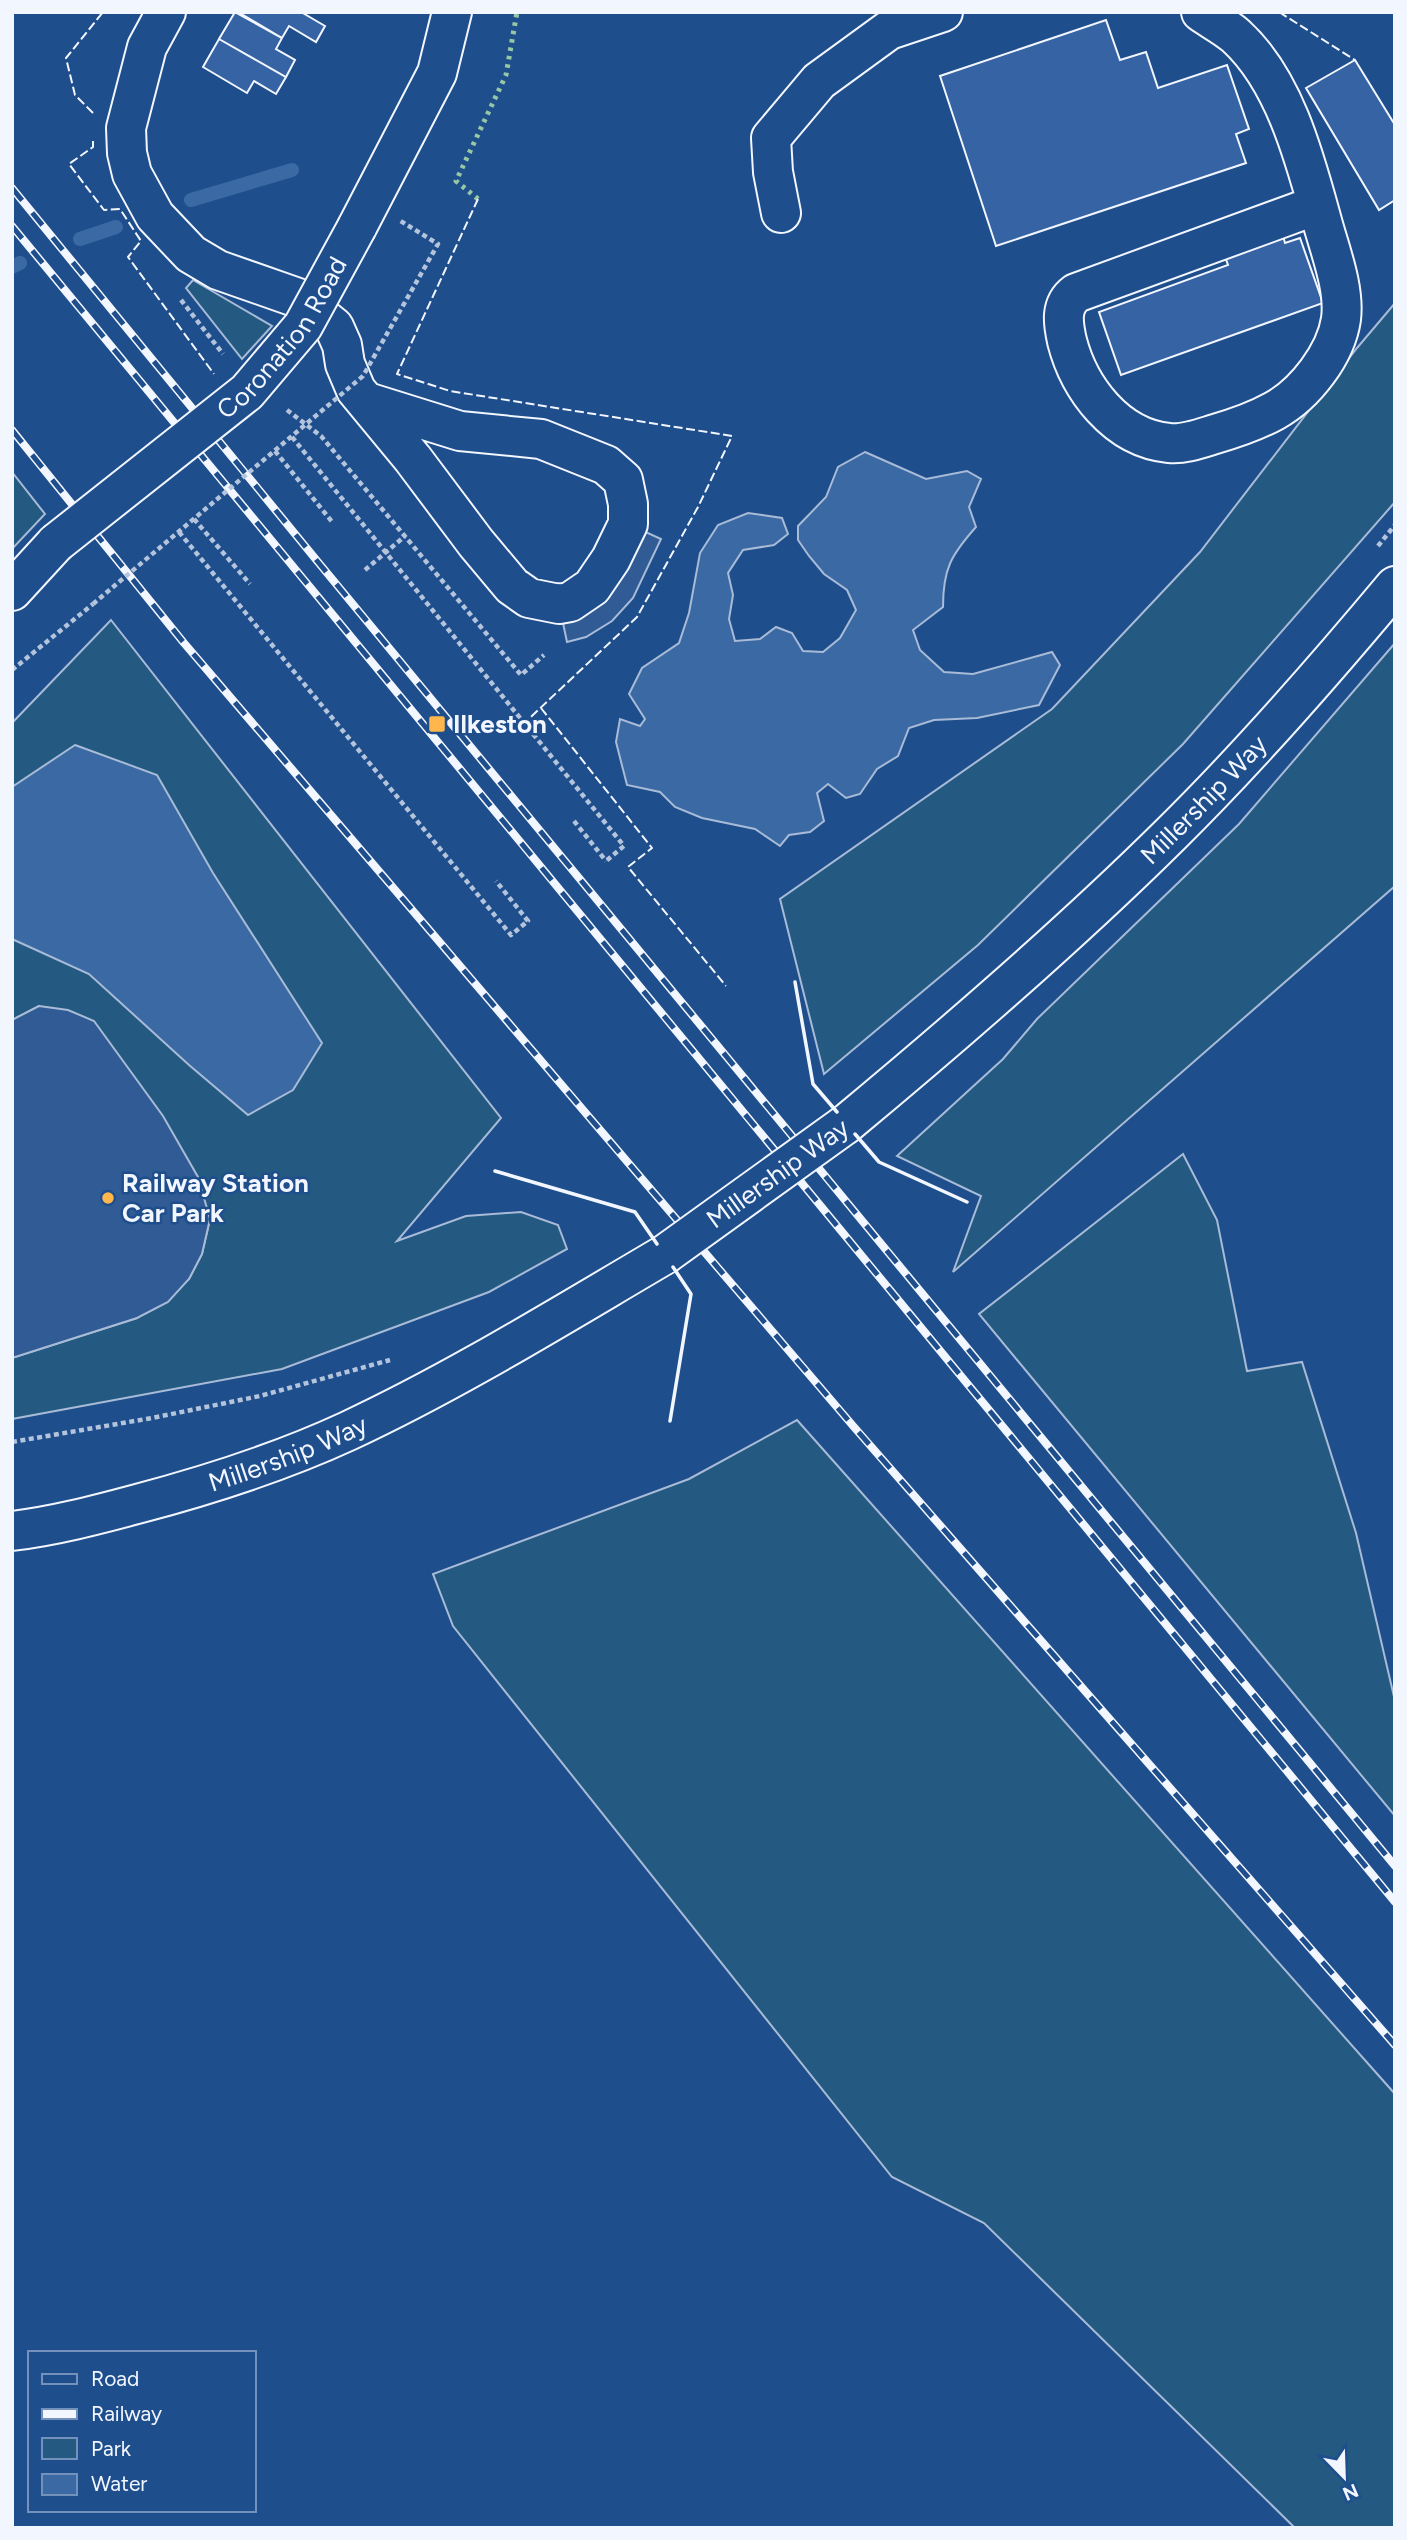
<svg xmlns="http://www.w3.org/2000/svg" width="1407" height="2540" viewBox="0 0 1407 2540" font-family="Figtree,sans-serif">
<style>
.green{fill:#245a82;stroke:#a8bbd7;stroke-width:2}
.parking{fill:#305b95;stroke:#a8bbd7;stroke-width:2}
.water{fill:#3b69a3;stroke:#a8bbd7;stroke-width:2}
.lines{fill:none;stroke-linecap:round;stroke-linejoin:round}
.stream{stroke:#3b69a3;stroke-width:14}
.building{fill:#3563a3;stroke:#f2f6ff;stroke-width:2}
.minor-casing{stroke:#f2f6ff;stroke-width:42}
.major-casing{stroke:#f2f6ff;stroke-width:42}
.path{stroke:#b3c4dc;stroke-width:4.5;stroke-dasharray:5 3.5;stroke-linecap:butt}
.minor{stroke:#1f4e8c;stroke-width:38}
.major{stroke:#1f4e8c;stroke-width:38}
.rail-casing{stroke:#f2f6ff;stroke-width:8}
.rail{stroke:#1f4e8c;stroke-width:5;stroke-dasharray:16;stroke-linecap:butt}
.minor-bridge-casing{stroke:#f2f6ff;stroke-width:42;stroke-linecap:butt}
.major-bridge-casing{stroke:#f2f6ff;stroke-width:42;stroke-linecap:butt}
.path-bridge{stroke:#b3c4dc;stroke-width:4.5;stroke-dasharray:5 3.5;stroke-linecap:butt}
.minor-bridge{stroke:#1f4e8c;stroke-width:38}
.major-bridge{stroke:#1f4e8c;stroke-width:38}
.hedge{stroke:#97c8a6;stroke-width:5;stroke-dasharray:3.5 5;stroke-linecap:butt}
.fence{stroke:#f2f6ff;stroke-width:2;stroke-dasharray:9 3.5;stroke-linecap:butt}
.wall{stroke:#f2f6ff;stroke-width:3.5}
.poi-dot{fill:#ffb74d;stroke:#1f4e8c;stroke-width:2.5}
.labels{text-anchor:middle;stroke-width:5;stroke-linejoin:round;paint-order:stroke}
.street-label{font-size:26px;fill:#f2f6ff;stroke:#1f4e8c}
.poi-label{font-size:26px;font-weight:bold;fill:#f2f6ff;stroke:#1f4e8c;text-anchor:start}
</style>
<rect width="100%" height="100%" fill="#1f4e8c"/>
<path class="green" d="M193 280 272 326 242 359 186 288Z
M1395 303V502L1183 744 978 945 824 1074 780 899 1052 709 1200 552 1357 348Z
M12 472 45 514 12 549Z
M111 620 501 1118 397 1241 466 1216 521 1212 558 1225 567 1249 489 1292 282 1369 12 1419V1358L137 1318 189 1279 202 1254 210 1219 39 1006 12 1020V723Z
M1395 643V886L953 1272 981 1196 897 1156 1003 1059 1037 1019 1239 824Z
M1183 1154 1217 1220 1247 1371 1302 1362 1356 1533 1395 1701V1816L979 1314Z
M797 1420 1395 2094V2528H1295L984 2223 892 2177 453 1626 433 1574 689 1479Z"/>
<path class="parking" d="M628 524 661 539 633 598 612 621 586 637 567 642 559 604Z
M39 1006 68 1010 94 1021 163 1116 198 1177 210 1219 202 1254 189 1279 168 1302 137 1318 12 1358V1020Z"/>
<path class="water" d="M865 452 926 479 967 471 981 479 969 507 976 527C951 555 943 569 943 607L913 630 920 650 944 672 973 674 1052 652 1060 665 1039 705 977 718 934 720 909 728 898 756 877 769 860 794 846 798 828 784 817 793 824 821 810 832 789 835 780 846 755 829 702 818 675 807 660 792 627 785 616 742 620 719 640 726 645 719 629 694 642 668 679 643 689 613 700 553 718 525 748 513 782 518 788 534 774 545 743 550 728 573 733 595 729 619 735 641 760 639 776 627 792 633 803 651 823 652 840 638 856 610 847 590 824 574 809 556 798 540V526L826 497 838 467Z
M75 745 157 775 213 873 322 1043 293 1090 248 1115 189 1065 89 974 12 939V787Z"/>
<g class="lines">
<path class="stream" d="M191 200 292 170
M80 239 116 227
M12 267 20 263"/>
</g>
<path class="building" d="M235 12 282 38 276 49 295 60 286 77 219 39Z
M238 12H301L325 26 316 42 289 26 282 38Z
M1106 20 1120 60 1146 52 1158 88 1227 65 1249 129 1236 134 1246 163 996 246 940 76Z
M219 39 286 77 276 94 254 81 247 93 203 67Z
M1355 60 1395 125V200L1379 210 1306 88Z
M1282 232 1285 243 1300 238 1323 303 1121 375 1099 312 1228 265 1224 254Z"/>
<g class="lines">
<defs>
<path id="minor" d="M166 12 147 47 126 128 127 153 132 174 155 216 191 254 218 270 298 298 334 327 342 345 345 364 356 390 413 459 476 543 512 586 529 598 559 604 570 602 592 587 611 559 628 524V504L623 480 606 465 541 439 460 431 367 402
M1201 12C1212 20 1226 27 1236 36 1285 81 1305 159 1322 221 1330 251 1345 288 1341 319 1336 354 1305 394 1274 411 1256 421 1236 428 1215 434 1202 438 1183 445 1169 443 1116 438 1079 388 1067 341 1063 323 1060 305 1076 293L1317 205
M781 213 773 172 771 138 819 81 889 30 943 12
M357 227 437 73 452 12
M12 591 56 543"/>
<g id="major">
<path id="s1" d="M846 1124C958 1031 1068 936 1171 834 1250 756 1324 671 1395 586"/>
<path id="s2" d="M12 1531C54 1526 96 1515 137 1504 209 1485 281 1462 348 1431 457 1380 560 1316 664 1255"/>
</g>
</defs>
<use href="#minor" class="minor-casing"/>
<use href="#major" class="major-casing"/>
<path class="path" d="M181 300 223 354
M287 410 321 436 521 675 544 655
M275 451 333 523
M194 519 250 584
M179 532 511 935 528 921 496 881
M1378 546 1395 525
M365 570 405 536
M12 670 93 604
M574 821 606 861
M12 1442 152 1418 260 1396 390 1360"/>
<use href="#minor" class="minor"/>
<use href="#major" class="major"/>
<defs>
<path id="rail" d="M12 188 318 562 1395 1866
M12 226 1395 1902
M12 430 184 643 854 1427 1395 2045"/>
</defs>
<use href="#rail" class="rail-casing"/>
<use href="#rail" class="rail"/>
<defs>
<g id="minor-bridge">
<path id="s3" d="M56 543 247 392 303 326 357 227"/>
</g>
<g id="major-bridge">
<path id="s4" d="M664 1255 846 1124"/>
</g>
</defs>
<use href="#minor-bridge" class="minor-bridge-casing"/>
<use href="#major-bridge" class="major-bridge-casing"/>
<path class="path-bridge" d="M292 437 624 846 606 861
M93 604 363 376 438 244 399 220"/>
<use href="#minor-bridge" class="minor-bridge"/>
<use href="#major-bridge" class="major-bridge"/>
<path class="hedge" d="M478 199 456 181 506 75 517 12"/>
<path class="fence" d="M1279 12 1355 60
M93 113 75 95 66 58 103 12
M93 141V147L69 164 104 210 120 209 141 241 128 257 214 374
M478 199 397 374 450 391 732 436 698 507 637 617 518 729
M541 708 652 848 628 867 726 986"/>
<path class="wall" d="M795 982 813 1084 837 1112
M855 1134 879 1162 967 1202
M495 1171 635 1212 657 1244
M670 1421 691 1294 673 1267"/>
</g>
<g class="poi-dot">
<rect x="428" y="715" width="18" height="18" rx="3.5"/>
<circle cx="108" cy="1198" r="7"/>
</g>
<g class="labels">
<g class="street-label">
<text dy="9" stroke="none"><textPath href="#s3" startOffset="308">Coronation Road</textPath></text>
<text dy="9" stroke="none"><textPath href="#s1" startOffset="483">Millership Way</textPath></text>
<text dy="9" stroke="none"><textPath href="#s4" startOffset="140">Millership Way</textPath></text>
<text dy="9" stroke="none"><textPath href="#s2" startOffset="287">Millership Way</textPath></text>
</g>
<g class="poi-label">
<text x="453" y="733">Ilkeston</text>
<text x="122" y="1192">Railway Station<tspan x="122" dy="30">Car Park</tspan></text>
</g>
</g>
<rect width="1407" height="2540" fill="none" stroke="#f2f6ff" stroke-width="28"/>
<rect x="28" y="2351" width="228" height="161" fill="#1f4e8c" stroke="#7391ba" stroke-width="2"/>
<rect x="42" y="2374" width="35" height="10" fill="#1f4e8c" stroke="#7391ba" stroke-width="2"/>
<text x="91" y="2386" font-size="21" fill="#f2f6ff">Road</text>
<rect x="42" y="2409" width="35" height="10" fill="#f2f6ff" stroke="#7391ba" stroke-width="2"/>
<text x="91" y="2421" font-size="21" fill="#f2f6ff">Railway</text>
<rect x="42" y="2438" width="35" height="21" fill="#245a82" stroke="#7391ba" stroke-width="2"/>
<text x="91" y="2456" font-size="21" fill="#f2f6ff">Park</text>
<rect x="42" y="2474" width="35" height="21" fill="#3b69a3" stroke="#7391ba" stroke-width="2"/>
<text x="91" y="2491" font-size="21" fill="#f2f6ff">Water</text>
<g transform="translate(1344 2477) rotate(157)" stroke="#1f4e8c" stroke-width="5" paint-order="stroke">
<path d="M0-5L12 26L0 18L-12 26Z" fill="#f2f6ff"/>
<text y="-10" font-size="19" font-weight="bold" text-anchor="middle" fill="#f2f6ff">N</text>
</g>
</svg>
